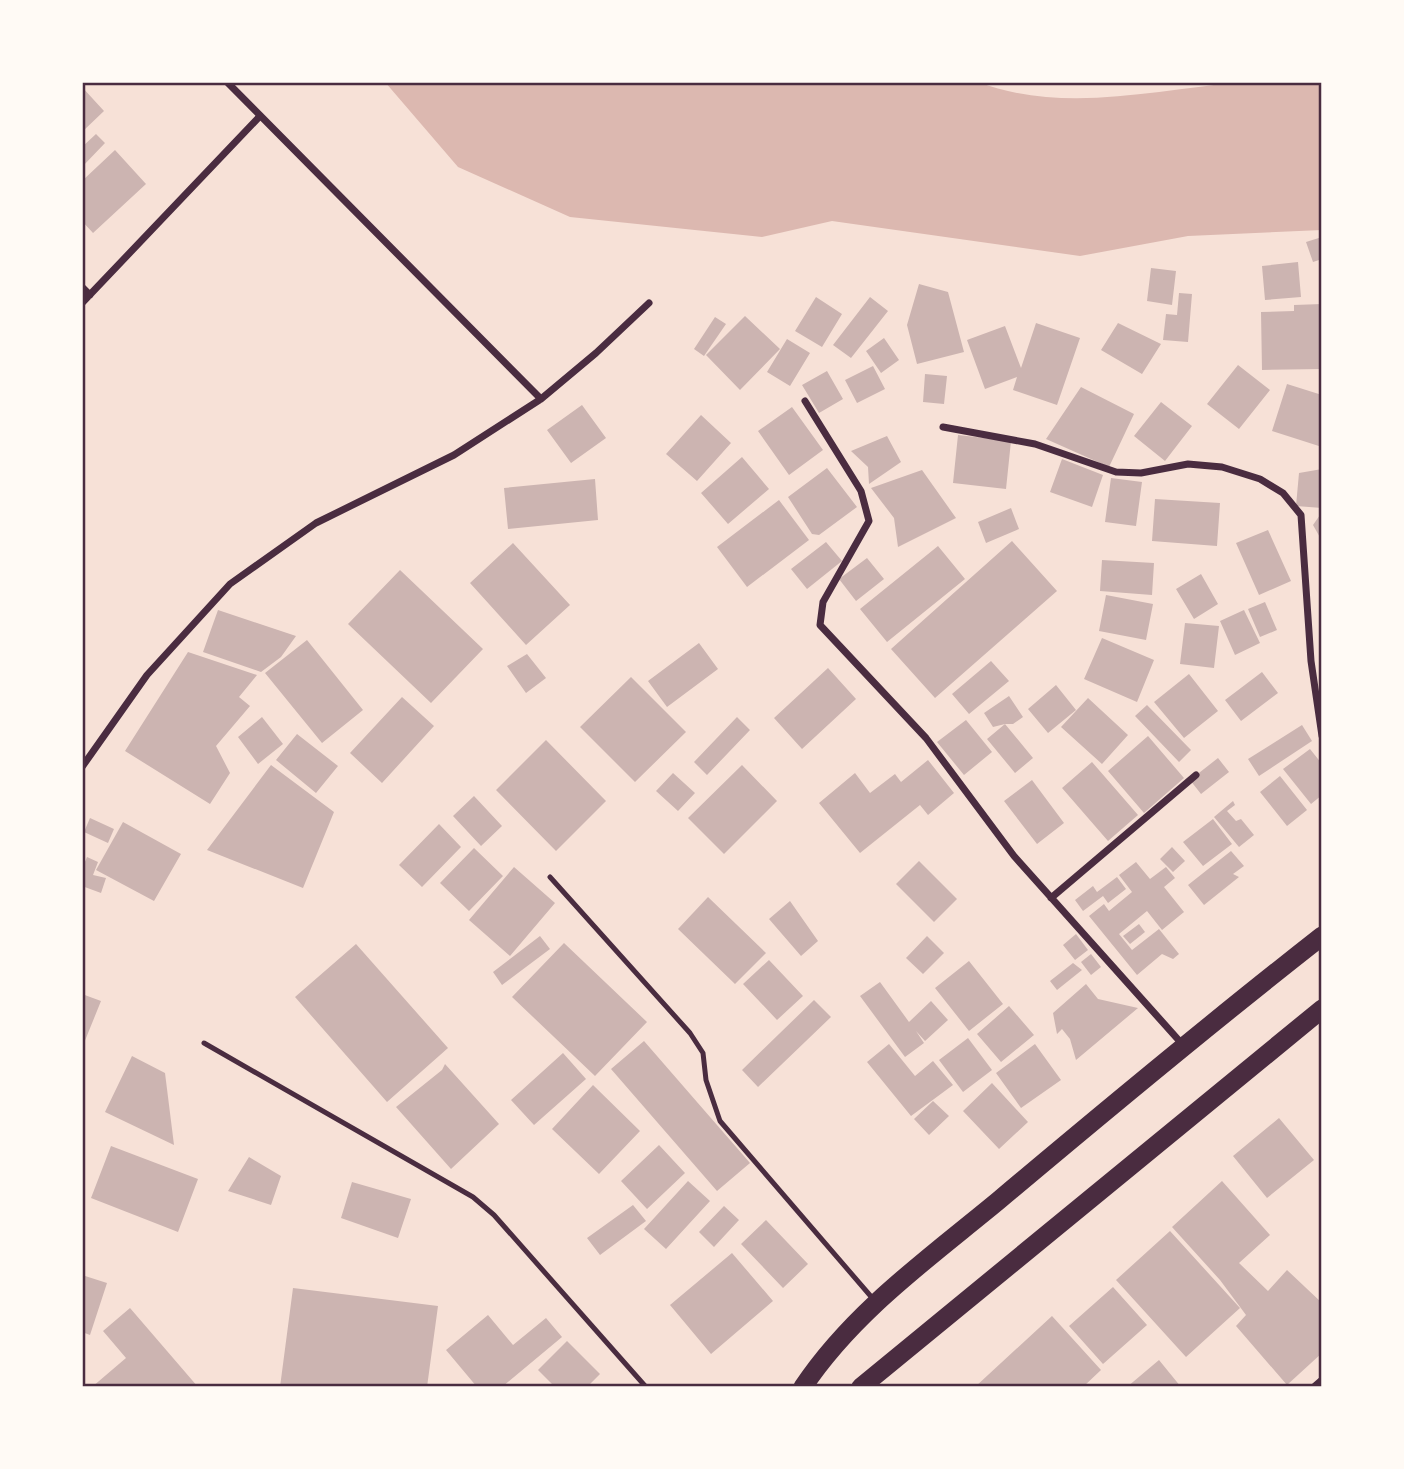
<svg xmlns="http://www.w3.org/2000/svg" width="1404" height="1469" viewBox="0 0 1404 1469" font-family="Cabin,sans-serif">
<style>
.water{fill:#dcb8b0}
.building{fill:#ccb4b1}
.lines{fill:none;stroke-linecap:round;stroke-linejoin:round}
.service{stroke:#4a2c40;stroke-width:5}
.minor{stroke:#4a2c40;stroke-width:7}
.trunk{stroke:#4a2c40;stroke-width:19}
.neatline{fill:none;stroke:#4a2c40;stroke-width:2.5}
</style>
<rect width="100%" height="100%" fill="#f7e1d7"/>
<path class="water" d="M385 82H978C1063 114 1154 90 1242 82 1268 80 1295 82 1322 82V230L1188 236 1080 256 832 221 762 237 570 217 458 167Z"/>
<path class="building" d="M82 87 104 111 82 132Z
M96 134 105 143 82 167V147Z
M115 150 146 184 93 233 82 221V181Z
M1322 237V259L1313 262 1306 242Z
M1298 262 1301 297 1265 300 1262 266Z
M1151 268 1176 271 1172 305 1147 301Z
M919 284 948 292 964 352 917 364 907 325Z
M1179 293 1192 294 1188 342 1163 340 1166 314 1177 315Z
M816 297 842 314 822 347 795 331Z
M870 297 888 311 851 358 833 345Z
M1322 304V369L1262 370 1261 312 1294 311V305Z
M745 316 780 349 740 390 706 355Z
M715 317 726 324 704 356 694 349Z
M1036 323 1080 338 1057 405 1013 390 1017 377 985 389 967 340 1005 326 1021 368Z
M1118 323 1161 344 1142 374 1101 350Z
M884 338 899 360 881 373 866 351Z
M787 339 810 353 790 386 767 372Z
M1238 365 1270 390 1239 429 1207 404Z
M873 366 885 389 857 403 845 380Z
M827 371 843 399 819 413 802 385Z
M925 374 947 376 944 404 923 402Z
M1287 384 1322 395V447L1272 431Z
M1081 387 1134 414 1109 467 1046 439Z
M1161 402 1192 426 1165 461 1134 436Z
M582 405 606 438 571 463 547 430Z
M792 407 823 450 789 475 758 431Z
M701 415 731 443 697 481 666 454Z
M958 435 1011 441 1006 489 953 483Z
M887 436 901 462 869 484 868 467 851 451Z
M742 457 769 489 728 524 701 493Z
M1062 459 1103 475 1092 507 1050 492Z
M827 468 857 507 819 535 812 534 788 497Z
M1322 469V508L1296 506 1299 473Z
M922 470 956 518 898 547 894 518 871 488Z
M1111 478 1142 482 1136 526 1105 522Z
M595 479 598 520 508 529 504 488Z
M1155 499 1220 503 1217 546 1152 541Z
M779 500 809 540 747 587 717 547Z
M1011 508 1019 529 986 543 978 522Z
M1322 512V541L1313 525Z
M1268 530 1291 581 1259 595 1236 543Z
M1012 541 1057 591 935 698 891 649Z
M826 542 842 561 807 589 791 569Z
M513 543 570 605 526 645 470 583Z
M938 546 965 579 887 642 860 609Z
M867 558 884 579 856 601 839 579Z
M1102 560 1154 563 1152 595 1100 591Z
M400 570 483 649 431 703 348 624Z
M1201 574 1218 604 1194 619 1176 589Z
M1106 595 1153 604 1146 640 1099 631Z
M1265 602 1277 630 1260 637 1248 609Z
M218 610 296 636 281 657 261 672 203 652Z
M1244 610 1260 643 1235 655 1220 621Z
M1185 623 1219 626 1214 668 1180 664Z
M1102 638 1154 660 1137 702 1084 679Z
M307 640 363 710 322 743 265 673Z
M699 643 718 669 667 707 648 681Z
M188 652 257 675 239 697 250 706 216 746 230 773 210 804 125 751Z
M527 654 546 678 526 693 507 666Z
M991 661 1009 681 969 714 952 694Z
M828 668 856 699 802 749 774 718Z
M1262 672 1278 693 1241 721 1225 700Z
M1189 674 1218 711 1184 738 1154 702Z
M631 677 686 732 635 782 580 727Z
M1056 685 1076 710 1048 733 1028 709Z
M1009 696 1023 717 1013 724H1005L1033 758 1015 773 987 739 1005 724 993 727 984 713Z
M402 697 434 726 382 783 350 753Z
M1088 698 1128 735 1102 764 1061 727Z
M1147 705 1191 750 1179 762 1135 716Z
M262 717 283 744 258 764 238 737Z
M737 717 750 730 707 775 694 762Z
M966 720 992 752 964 775 937 742Z
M1302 725 1312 741 1259 776 1248 759Z
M297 734 338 766 316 793 276 760Z
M1148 736 1184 778 1144 813 1108 771Z
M546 740 606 801 556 851 496 790Z
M1310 749 1322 764V795L1311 804 1283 769Z
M1218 758 1229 772 1201 794 1190 780Z
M928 760 954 793 928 815 920 805 860 853 819 803 855 773 870 793 895 774 901 782Z
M1092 762 1138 815 1108 841 1062 788Z
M271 765 334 812 303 888 207 850Z
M742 765 777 801 724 854 688 818Z
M673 773 695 793 678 811 656 791Z
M1280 776 1307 810 1287 826 1260 792Z
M1032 780 1064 823 1037 844 1004 801Z
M474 796 502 826 481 846 453 816Z
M1233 801 1235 805 1227 811 1236 821 1241 819 1254 835 1239 847 1214 817Z
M90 818 114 829 108 843 84 832Z
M1213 819 1232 844 1203 866 1183 842Z
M123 822 181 854 154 901 96 870Z
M439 824 461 847 422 887 399 865Z
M1172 847 1185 861 1173 872 1160 859Z
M474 848 503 876 469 911 440 883Z
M1231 851 1244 866 1233 874 1239 877 1204 905 1188 885Z
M87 857 98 862 93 875 106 878 101 893 82 886V869Z
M919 861 957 899 934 922 896 884Z
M1136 862 1150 879 1166 867 1175 878 1164 887 1184 912 1162 930 1147 911 1119 934 1132 950 1159 929 1179 954 1173 959 1162 954 1137 975 1089 916 1104 904 1109 911 1132 892 1119 875Z
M514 867 555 903 510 956 469 920Z
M1117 877 1126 889 1108 903 1103 896 1083 911 1075 900 1093 886 1097 892Z
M708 897 766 953 735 984 678 929Z
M790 901 818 941 801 956 769 919Z
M1139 924 1145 932 1130 944 1123 936Z
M1076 934 1088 950 1075 960 1063 945Z
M540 936 550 949 502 985 493 972Z
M927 936 944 953 923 974 906 958Z
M564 943 647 1022 595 1076 512 997Z
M356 944 448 1048 387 1102 295 997Z
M1091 954 1101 967 1091 975 1081 962Z
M769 960 803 996 777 1020 743 984Z
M969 961 1003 1004 969 1031 935 988Z
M1073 963 1082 970 1057 990 1050 981Z
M880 982 909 1022 931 1001 948 1020 925 1041 916 1031 924 1043 905 1057 860 996Z
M1086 984 1098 999 1138 1008 1076 1060 1070 1039 1062 1029 1057 1034 1053 1013Z
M82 994 101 1001 82 1048Z
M814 1000 831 1017 758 1087 742 1070Z
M1009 1006 1034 1035 1001 1062 977 1034Z
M968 1038 992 1070 963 1092 939 1060Z
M644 1041 750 1163 717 1191 611 1069Z
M889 1044 915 1076 933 1061 953 1085 911 1116 867 1062Z
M1035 1044 1061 1080 1021 1108 996 1073Z
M563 1053 586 1079 534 1125 511 1100Z
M132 1056 165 1073 174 1145 105 1112Z
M445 1064 499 1124 451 1169 396 1107 442 1070Z
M992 1083 1028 1122 999 1149 963 1111Z
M593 1085 640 1131 599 1174 552 1129Z
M933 1101 949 1116 929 1135 914 1119Z
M1279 1118 1314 1160 1267 1198 1233 1156Z
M659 1145 685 1173 647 1209 621 1181Z
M111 1146 198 1179 178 1232 91 1198Z
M249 1157 281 1176 271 1205 228 1191Z
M688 1181 710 1201 666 1249 644 1229Z
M1222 1181 1270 1235 1239 1263 1268 1291 1287 1270 1322 1303V1353L1287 1385 1236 1326 1246 1315 1220 1280 1172 1227Z
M352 1182 411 1199 398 1238 341 1218Z
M633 1205 646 1221 600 1255 587 1238Z
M724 1206 739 1220 714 1247 699 1232Z
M766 1220 808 1264 783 1288 741 1244Z
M1170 1231 1240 1308 1186 1357 1116 1280Z
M732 1253 773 1301 711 1354 670 1305Z
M82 1275 107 1283 90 1335 82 1332Z
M1113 1287 1147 1325 1103 1364 1069 1326Z
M293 1288 438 1306 427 1387H280Z
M130 1308 198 1387H92L126 1358 103 1331Z
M488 1315 513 1345 546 1318 562 1337 502 1387H477L446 1350Z
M1052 1316 1101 1370 1083 1387H975Z
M567 1341 600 1374 587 1387H555L538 1370Z
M1159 1360 1181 1387H1127Z"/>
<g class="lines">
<path class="service" d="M550 877 690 1033 703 1053 706 1080 720 1121 874 1300
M204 1043 473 1197 494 1215 646 1387"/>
<path class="minor" d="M227 82 541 399
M82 287 90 295
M82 303 260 116
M805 401 861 491 869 521 823 602 820 625 926 738 1014 856 1183 1045
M943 427 1035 444 1116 472 1141 473 1188 464 1222 467 1260 479 1283 493 1301 515 1311 661 1322 736
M82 767 147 675 230 584 316 523 454 455 541 399 596 353 649 303
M1051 898 1196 775
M1314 1387 1322 1380"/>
<path class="trunk" d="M803 1387C853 1312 929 1258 998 1201 1105 1111 1212 1022 1322 936
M861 1387 1322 1009"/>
</g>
<rect width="1404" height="1469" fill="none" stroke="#fffaf5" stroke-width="168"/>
<rect x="84" y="84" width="1236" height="1301" class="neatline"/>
</svg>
